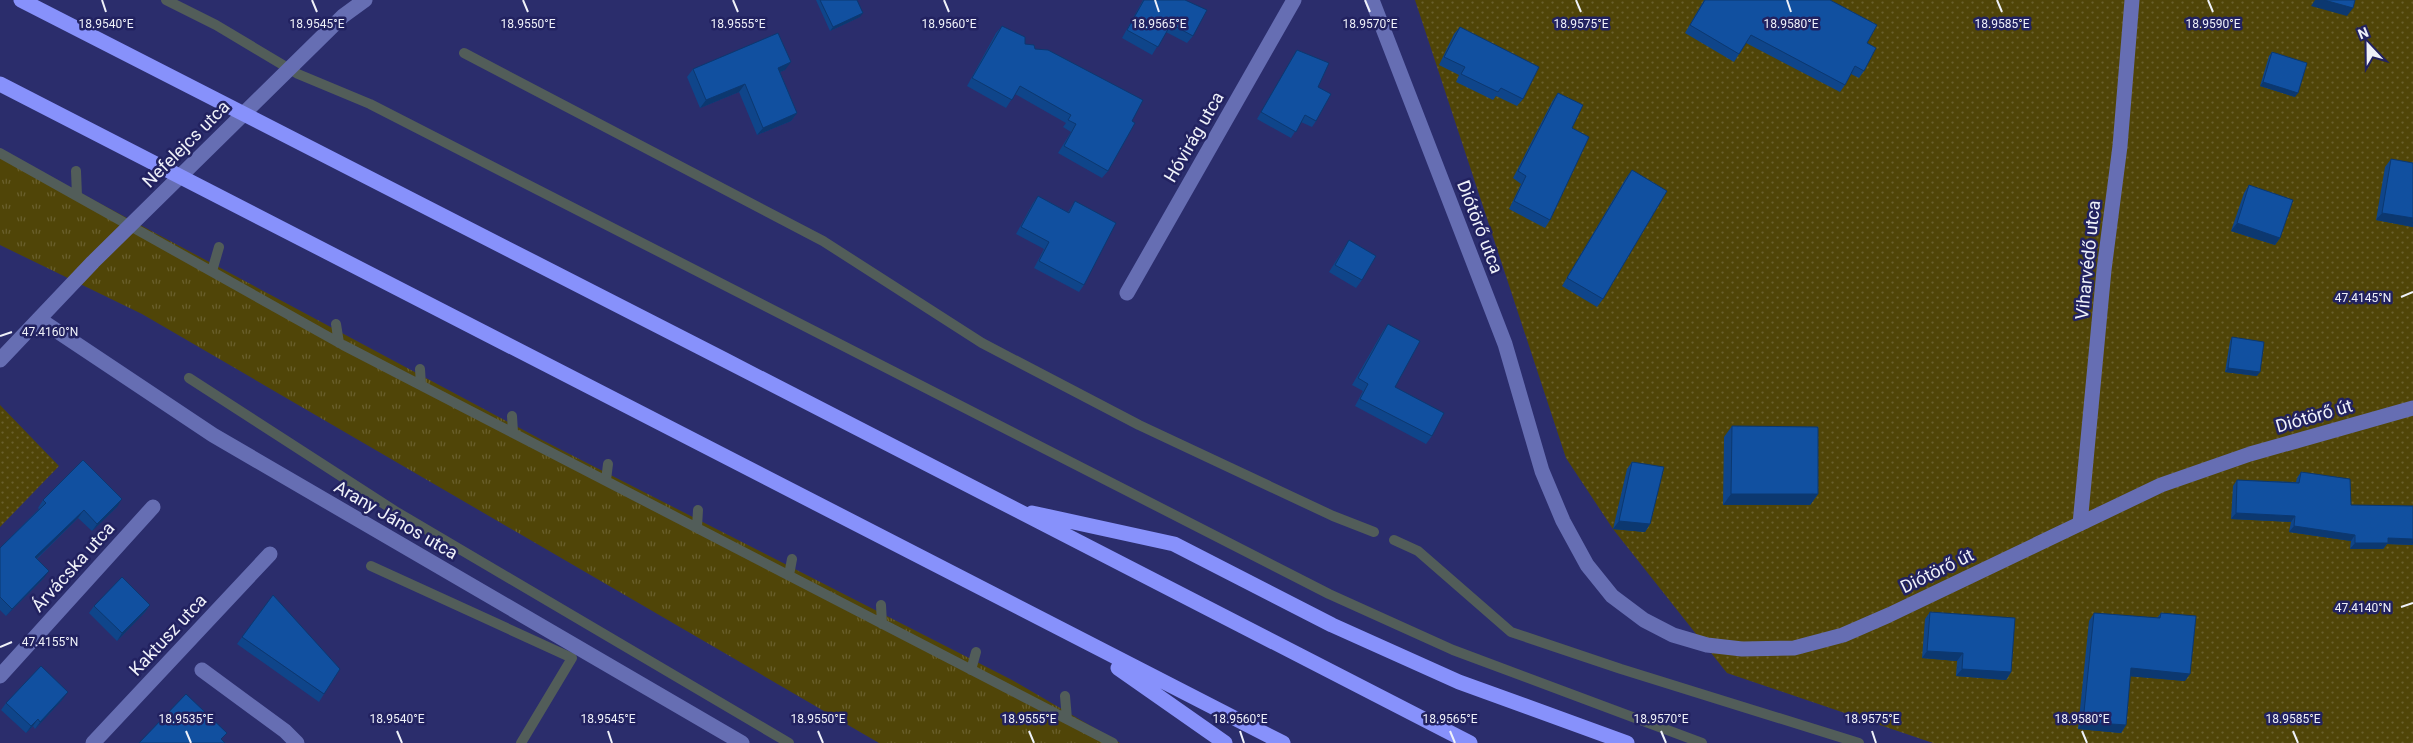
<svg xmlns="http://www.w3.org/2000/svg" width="2413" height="743" viewBox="0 0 2413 743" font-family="Roboto,sans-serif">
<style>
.grass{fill:url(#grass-tufts)}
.garden{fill:url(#garden-dots)}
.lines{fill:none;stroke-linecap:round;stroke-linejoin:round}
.stream{stroke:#525d59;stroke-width:10}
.street{stroke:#666eb3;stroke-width:15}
.highway{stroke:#8791fb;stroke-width:15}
.wall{fill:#0f458a}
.shaded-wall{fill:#0c3870}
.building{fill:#1150a0;stroke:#0c3870}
.ticks{fill:none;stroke:#eff1f9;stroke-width:2}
.labels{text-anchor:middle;stroke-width:5;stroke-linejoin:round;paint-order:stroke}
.street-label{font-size:18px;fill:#eff1f9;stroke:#222260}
.ticks-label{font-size:12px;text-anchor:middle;fill:#eff1f9;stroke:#222260;stroke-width:5;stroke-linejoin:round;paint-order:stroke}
</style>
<defs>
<pattern id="grass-tufts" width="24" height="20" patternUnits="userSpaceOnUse" patternTransform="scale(1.25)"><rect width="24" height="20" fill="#504508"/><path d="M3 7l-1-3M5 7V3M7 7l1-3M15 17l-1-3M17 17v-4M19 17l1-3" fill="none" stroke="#6a602d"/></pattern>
<pattern id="garden-dots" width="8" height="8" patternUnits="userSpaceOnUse" patternTransform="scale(1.25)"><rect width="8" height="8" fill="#504508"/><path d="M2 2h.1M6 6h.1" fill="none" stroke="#6a602d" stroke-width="1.8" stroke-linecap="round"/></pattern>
</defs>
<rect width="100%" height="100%" fill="#2b2d6c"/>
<path class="grass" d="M0 150 542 440 1012 680 1120 743H879L142 314 0 245Z"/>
<path class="garden" d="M1415 0H2413V743H1933L1727 673 1613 529 1566 458Z
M0 405 59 466 0 527Z"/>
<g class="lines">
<path class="stream" d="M166 0 216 25 298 74 370 104 1329 594 1453 650 1702 743
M464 53 823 241 982 343 1139 425 1333 516 1374 532
M0 153 343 345 1113 743
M76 171 77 196
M212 271 219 247
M336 324 339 343
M420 369 421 385
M189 378 395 511 789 743
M512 416 513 432
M606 480 608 464
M697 527 698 510
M1394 540 1418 551 1511 632 1621 669 1859 743
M371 566 572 658 521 743
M789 575 792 559
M881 605 882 624
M971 670 976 652
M1065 696 1067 719"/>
<path class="street" d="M1372 0 1505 344 1542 471 1563 521 1587 565 1612 596 1644 620 1673 635 1707 645 1742 649 1794 648 1843 635 1889 615 2161 485 2250 454 2413 408
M1127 293 1294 0
M39 319 213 435 742 743
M0 360 93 262 343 16 365 0
M2080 524 2104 270 2120 146 2132 0
M202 670 285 731 297 743
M0 676 153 507
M93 743 270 554"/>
<path class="highway" d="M21 0C505 246 987 495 1470 743
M0 84 1283 743
M1032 513 1174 544 1332 625 1459 682 1627 743
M1118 668 1225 743"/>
</g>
<path class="wall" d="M816 0H857L860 17 830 31Z
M1143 0H1185L1193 36 1187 43 1166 32 1152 55 1122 38Z
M1704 0H1830L1867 43 1864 71 1859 78 1851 74 1845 85 1840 92 1746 43 1734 62 1685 33Z
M1002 26 1025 44 1035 49 1132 121 1108 171 1102 178 1058 153 1071 132 1063 127 1066 123 1015 94 1006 108 967 86 996 33Z
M1460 27 1523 99 1517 106 1496 96 1493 100 1456 82 1459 75 1439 65 1454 34Z
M1297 50 1318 87 1316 121 1312 127 1301 122 1291 138 1257 119Z
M2272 52 2295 97 2260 86 2269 56Z
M693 69 785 70 780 72 797 113 791 121 757 135 739 92 700 108 687 77Z
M1558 93 1572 128 1550 220 1545 228 1509 209 1521 184 1513 178 1553 100Z
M2391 159 2413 163V227L2376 220 2385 167Z
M1632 170 1603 299 1597 307 1562 286 1626 178Z
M2249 185 2280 238 2275 245 2231 231 2244 193Z
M1038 196 1068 212 1075 201 1084 285 1079 292 1034 268 1044 249 1016 234 1033 203Z
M1349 240 1362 280 1356 288 1329 272Z
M1388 324 1395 387 1432 436 1426 444 1355 406 1363 391 1352 385 1383 331Z
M2232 337 2257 376 2225 372 2230 341Z
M1732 426 1818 494 1810 505H1723L1724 437Z
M1632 462 1650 524 1645 532 1613 529 1627 469Z
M2301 472 2351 505 2413 506V545L2387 544 2383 549H2350L2351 541 2289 532 2291 522 2231 519 2233 486 2237 480 2296 482 2297 478Z
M43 500 117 507 92 531 78 518 37 559 44 578 6 616 0 610V548L39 509 38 508Z
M150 605 145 612 117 641 89 613 94 606Z
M1930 612 2011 672 2006 680 1956 676 1957 661 1922 658 1925 619Z
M2094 613 2157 618 2161 613 2185 681 2130 676 2126 725 2121 733 2078 729 2089 621Z
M242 637 324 694 319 702 237 644Z
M63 699 35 729 33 726 26 733 1 710 6 703Z"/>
<path class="shaded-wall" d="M2315 0H2324L2353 8 2347 16 2311 6Z
M863 13 860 17 830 31 833 27Z
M791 62 785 70 772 75 778 68Z
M2263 82 2298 93 2295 97 2260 86Z
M745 84 739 92 700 108 706 100Z
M797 113 791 121 757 135 763 128Z
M2382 213 2413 218V227L2376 220Z
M2237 223 2280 238 2275 245 2231 231Z
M2228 368 2260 372 2257 376 2225 372Z
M1731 494H1818L1810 505H1723Z
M122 499 117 507 92 531 97 524Z
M84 510 78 518 30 565 35 557Z
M2236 513 2295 516 2291 522 2231 519Z
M1619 521 1650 524 1645 532 1613 529Z
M2294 526 2355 535 2351 541 2289 532Z
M2388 538 2413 539V545L2387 544 2383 549H2350L2355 543Z
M49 571 44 578 6 616 12 609Z
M150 605 145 612 117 641 122 633Z
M1927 651 1963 653 1957 661 1922 658Z
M2131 668 2190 674 2185 681 2126 676Z
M1962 669 2011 672 2006 680 1956 676Z
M68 692 63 699 35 729 40 722Z
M38 719 33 726 26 733 31 726Z
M2083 722 2126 725 2121 733 2078 729Z"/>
<path class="building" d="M820 0H857L863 13 833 27Z
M1144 0H1185L1207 10 1193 36 1171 24 1158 47 1127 30Z
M1705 0H1830L1877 25 1867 43 1876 48 1864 71 1855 66 1845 85 1751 35 1739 54 1690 25Z
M2324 0H2355L2353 8Z
M1002 26 1025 37V44L1034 45 1035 49 1048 50 1143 100 1132 121 1135 123 1108 171 1064 146 1076 124 1068 120 1071 115 1020 86 1012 100 972 78Z
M1460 27 1539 67 1523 99 1501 88 1498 92 1461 74 1465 67 1444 57Z
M778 33 791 62 778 68 797 113 763 128 745 84 706 100 693 69Z
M1297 50 1329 63 1318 87 1331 94 1316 121 1305 115 1296 132 1261 112Z
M2272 52 2307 63 2298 93 2263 82Z
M1558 93 1583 105 1572 128 1589 137 1550 220 1514 201 1526 176 1518 171Z
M2391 159 2413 163V218L2382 213Z
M1632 170 1667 191 1603 299 1567 278Z
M2249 185 2293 200 2280 238 2237 223Z
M1038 196 1069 213 1075 201 1116 223 1084 285 1039 261 1049 242 1021 227Z
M1349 240 1376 256 1362 280 1335 265Z
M1388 324 1420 341 1395 387 1444 413 1432 436 1360 399 1368 384 1358 378Z
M2232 337 2264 342 2260 372 2228 368Z
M1732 426 1818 427V494H1731Z
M83 460 122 499 97 524 84 510 35 557 49 571 12 609 0 597V548L46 503 43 500Z
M1632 462 1664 467 1650 524 1619 521Z
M2301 472 2350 479 2351 505 2413 506V539L2388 538V543H2355V535L2294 526 2295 516 2236 513 2237 480 2299 483Z
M122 577 150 605 122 633 94 606Z
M273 595 340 669 324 694 242 637Z
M1930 612 2015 618 2011 672 1962 669 1963 653 1927 651Z
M2094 613 2160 618 2161 613 2196 616 2190 674 2131 668 2126 725 2083 722Z
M41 666 68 692 40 722 38 719 31 726 6 703Z
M186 694 227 733 221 739 225 743H139Z"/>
<path class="ticks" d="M102 0 106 12M312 0 317 12M523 0 528 12M733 0 738 12M944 0 949 12M1155 0 1159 12M1365 0 1370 12M1576 0 1581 12M1787 0 1791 12M1997 0 2002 12M2208 0 2213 12M2401 297 2413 292M0 336 12 332M2401 607 2413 603M0 647 12 642M186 731 191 743M397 731 402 743M608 731 612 743M818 731 823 743M1029 731 1034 743M1240 731 1244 743M1450 731 1455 743M1661 731 1666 743M1872 731 1876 743M2082 731 2087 743M2293 731 2298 743"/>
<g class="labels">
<g class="street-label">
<text transform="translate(1194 137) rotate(-60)" y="6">Hóvirág utca</text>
<text transform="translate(186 144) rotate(-45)" y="6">Nefelejcs utca</text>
<text transform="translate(1480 227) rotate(69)" y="6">Diótörő utca</text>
<text transform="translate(2088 260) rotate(-84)" y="6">Viharvédő utca</text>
<text transform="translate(2314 416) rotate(-16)" y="6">Diótörő út</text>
<text transform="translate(396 520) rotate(30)" y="6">Arany János utca</text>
<text transform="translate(73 567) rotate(-48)" y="6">Árvácska utca</text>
<text transform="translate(1937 571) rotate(-26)" y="6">Diótörő út</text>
<text transform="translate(168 635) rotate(-47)" y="6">Kaktusz utca</text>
</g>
</g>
<g class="ticks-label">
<text x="106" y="28">18.9540°E</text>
<text x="317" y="28">18.9545°E</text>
<text x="528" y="28">18.9550°E</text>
<text x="738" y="28">18.9555°E</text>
<text x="949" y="28">18.9560°E</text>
<text x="1159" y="28">18.9565°E</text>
<text x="1370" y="28">18.9570°E</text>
<text x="1581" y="28">18.9575°E</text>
<text x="1791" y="28">18.9580°E</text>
<text x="2002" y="28">18.9585°E</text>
<text x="2213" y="28">18.9590°E</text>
<text x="2363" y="302">47.4145°N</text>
<text x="50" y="336">47.4160°N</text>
<text x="2363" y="612">47.4140°N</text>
<text x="50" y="646">47.4155°N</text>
<text x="186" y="723">18.9535°E</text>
<text x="397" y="723">18.9540°E</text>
<text x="608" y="723">18.9545°E</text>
<text x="818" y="723">18.9550°E</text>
<text x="1029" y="723">18.9555°E</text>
<text x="1240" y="723">18.9560°E</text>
<text x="1450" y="723">18.9565°E</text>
<text x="1661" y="723">18.9570°E</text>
<text x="1872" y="723">18.9575°E</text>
<text x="2082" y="723">18.9580°E</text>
<text x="2293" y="723">18.9585°E</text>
</g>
<g transform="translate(2368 45) rotate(338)" stroke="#222260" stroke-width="4" paint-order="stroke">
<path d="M0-4L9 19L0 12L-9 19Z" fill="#eff1f9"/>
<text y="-8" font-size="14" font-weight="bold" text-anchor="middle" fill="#eff1f9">N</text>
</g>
</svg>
